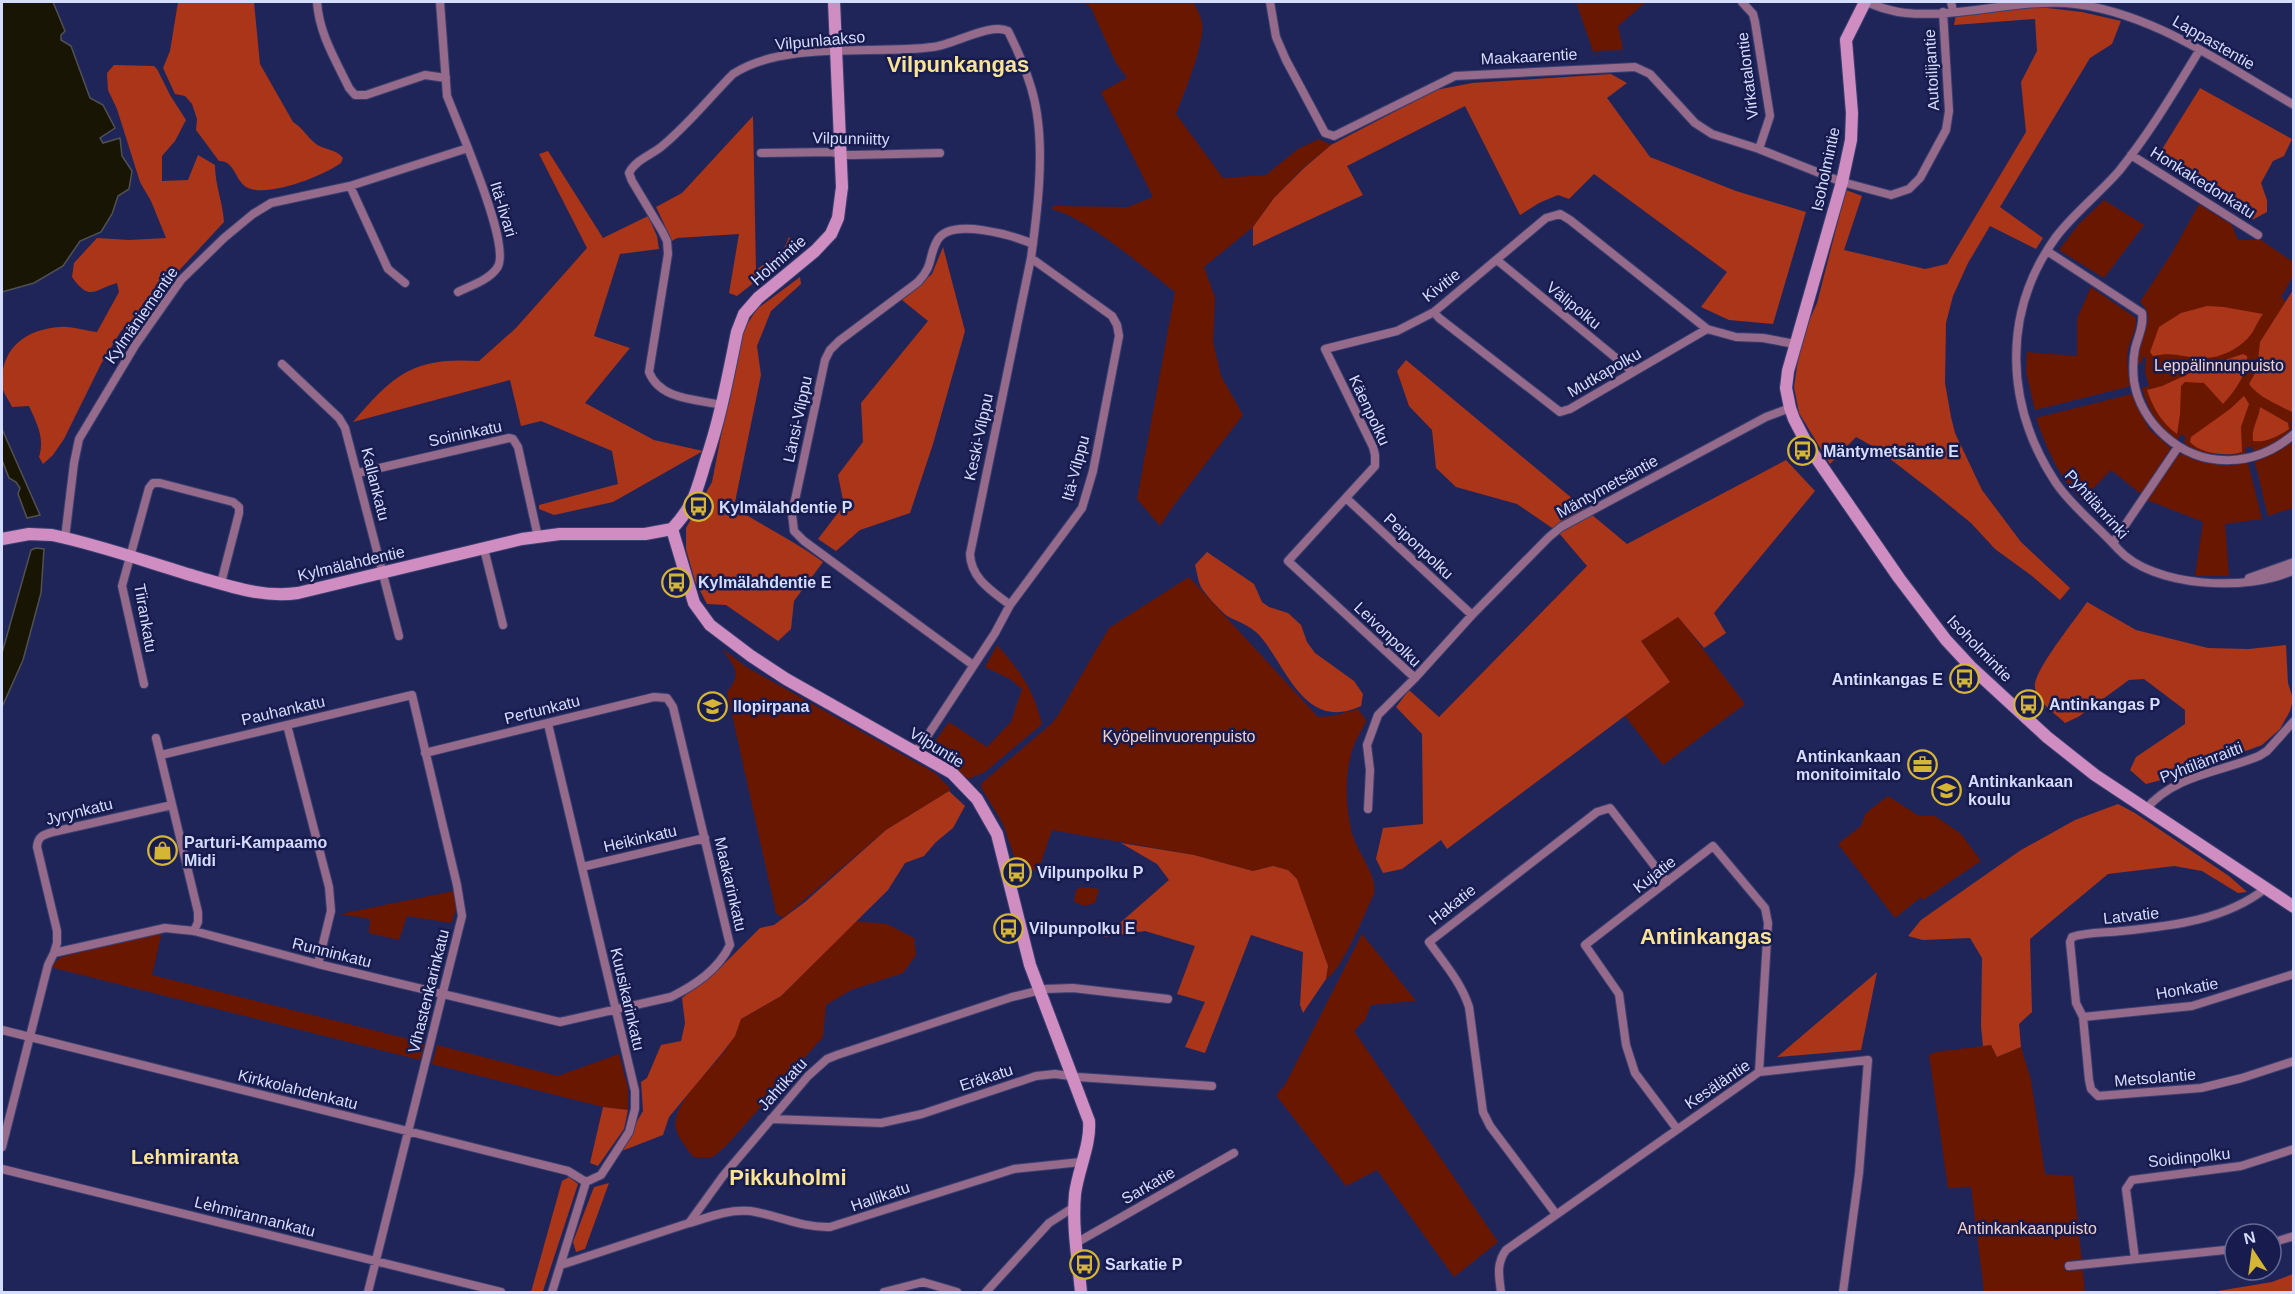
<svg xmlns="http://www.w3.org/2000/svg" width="2295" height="1294" viewBox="0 0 2295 1294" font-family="Arial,sans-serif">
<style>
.green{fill:#6a1702}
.forest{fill:#aa3519}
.water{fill:#191504;stroke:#51514f;stroke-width:1.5}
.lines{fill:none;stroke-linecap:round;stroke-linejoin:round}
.street-casing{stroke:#393f70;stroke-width:10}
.secondary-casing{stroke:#393f70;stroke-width:14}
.street{stroke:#956a8b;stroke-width:8}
.secondary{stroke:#d08dc2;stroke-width:12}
.labels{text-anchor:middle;stroke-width:5;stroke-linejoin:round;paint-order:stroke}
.street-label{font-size:16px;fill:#d5ddfe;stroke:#171b4e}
.park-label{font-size:16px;fill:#f0d0c8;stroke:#171b4e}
.poi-label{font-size:16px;font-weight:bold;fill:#d5ddfe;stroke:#171b4e;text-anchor:start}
.quarter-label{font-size:20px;font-weight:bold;fill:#f9e395;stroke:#171b4e}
.district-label{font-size:22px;font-weight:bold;fill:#f9e395;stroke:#171b4e}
</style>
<rect width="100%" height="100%" fill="#202559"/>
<path class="green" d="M1084 2H1193C1196 8 1201 15 1202 23 1205 44 1184 93 1176 114L1223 178 1266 175 1298 149 1319 139 1331 145 1303 168 1274 198 1253 227 1204 267 1215 298 1213 342 1221 376 1243 415 1174 505 1160 526 1137 499 1175 292C1143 267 1090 220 1052 209L1053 206 1128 207 1153 197 1101 92 1127 78 1116 63 1091 8Z
M1576 2H1646L1618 26 1623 50 1593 51Z
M2104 200 2144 225 2104 278 2059 250 2078 225Z
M2199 204 2232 225 2238 240H2261L2293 262V276L2281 297 2293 310 2294 420 2290 424 2293 426C2285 440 2268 447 2254 452L2252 446 2245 448 2246 454 2229 455 2241 452 2205 450 2217 454C2205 454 2189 452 2184 441L2186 438 2182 434 2177 440C2158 428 2148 410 2142 388L2149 386 2145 372 2146 357H2143L2141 363 2138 364C2138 358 2138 350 2140 344 2145 328 2155 315 2140 302L2172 253Z
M2091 287 2136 318C2137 330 2130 340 2128 351 2126 363 2129 374 2131 386L2035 410 2026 372 2027 352 2077 356V319Z
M2132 394 2149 429 2171 448 2141 494 2111 470 2082 500C2058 476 2047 449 2036 418Z
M2293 439V508L2268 516 2255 462 2279 451Z
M2181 454 2208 463H2248L2262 519 2225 524 2229 576H2195L2203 522 2147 500 2177 455Z
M1189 577 1318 717 1333 716 1358 709 1366 720C1364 728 1357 736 1354 745 1344 772 1345 805 1352 833 1357 853 1377 873 1374 894 1365 912 1342 971 1326 979L1328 966 1297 880 1288 870 1273 866 1253 871 1194 855 1052 830 1038 871 1017 865 1003 824 981 787 982 783 1050 725 1057 717 1109 628Z
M1678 616 1745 704 1663 765 1625 716 1670 682 1641 641Z
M997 645C1021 672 1033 689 1042 724L985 772 968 779 928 751 949 722 987 747 1011 722 1022 689 1010 679 985 667Z
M722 649 748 668 935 773 950 788 949 791 886 830 783 918 776 913 727 692C743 673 734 666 722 649Z
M1888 796 1919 816H1935L1944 822 1961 834 1981 861 1923 900 1917 894 1920 898 1895 918 1838 844 1861 826 1866 813Z
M1081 887 1099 889 1095 903 1085 906 1074 902 1076 890Z
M454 891 456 910 451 923 407 916 399 940 369 933 370 919 340 914Z
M855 921 887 924 914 938 916 955 903 973 851 990 826 1005 823 1037 726 1146 713 1157H693C688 1149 678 1138 676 1129 669 1107 712 1068 724 1052 732 1041 736 1031 741 1019L781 996Z
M162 932 152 975 425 1043 420 1060 50 967 61 957Z
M1362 934 1416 1001 1371 1005 1365 1020 1354 1031 1498 1242 1454 1277 1377 1170 1346 1186 1276 1095 1285 1085Z
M437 1045 558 1076 619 1054 628 1088V1110L603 1107 432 1064Z
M1991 1045 1997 1057 2021 1047 2031 1080 2045 1174 2073 1176 2085 1292H1984L1971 1187 1948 1188 1929 1055 1936 1052Z"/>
<path class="forest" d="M178 2H254L260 64 293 122C303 128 307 137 316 144 325 150 336 149 343 158L341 163C323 176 270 197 248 188 235 182 235 160 219 161L196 130 197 119 192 104 185 96 175 94 163 68 170 51Z
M2039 7 2082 12 2121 21 2112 44 2090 58 2000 207 2043 238 2036 249 1990 226 1968 263 1953 296 1946 323 1945 383 1951 417 1955 433 1982 490 2021 542 2070 588 2060 600 2032 576 1995 549 1971 523 1933 492 1876 448 1856 437 1830 464 1799 413 1794 387 1801 339 1817 303 1846 190 1862 196 1844 250 1925 269 1947 264 2026 132 2021 82 2037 51 2035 19 1954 25 1956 15Z
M114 65 154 66 157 69 170 95 186 120 175 141 162 156V181L188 180 198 155 215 165C215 185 223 203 224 222L159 292 144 314 134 318 121 331 101 364 64 439 53 455 43 464 39 457C45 438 37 424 29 406L12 407C9 400 3 393 2 386 0 347 27 329 60 327 72 326 85 331 97 332L119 292 117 283C93 290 90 302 72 277L74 263 97 238 129 240 166 238 151 201 140 182 117 109 108 90 107 73Z
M1611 74 1627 83 1607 98 1650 157 1736 191 1806 212 1773 324 1729 320 1701 307 1727 272 1594 174 1569 199 1558 195 1539 203 1520 215 1465 106 1347 166 1363 195 1253 246V227L1274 198 1304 168 1331 145 1436 90 1472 83Z
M2200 88 2292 139 2284 156 2273 161 2261 183 2267 200V212L2252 220 2156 159Z
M753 116 756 270 783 251 789 237 797 244 794 251 737 296 729 293 739 234 677 238 672 241 656 207 682 193Z
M548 151 603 238 648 216 657 236 659 249 620 254 594 336 630 348 585 403 654 440 703 451 613 502 554 515 539 509V505L618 484 612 451 541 421 521 426 510 380 353 422C394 374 413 357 479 361L516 328 587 248 539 154Z
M943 247 965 331 933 444 910 513 860 530 836 551 818 539 844 505 838 475 863 442 861 403 928 321 902 300 932 274Z
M800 277 801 284 771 311 757 346 761 375 734 507C764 527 795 541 823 562L794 601 791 629 778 641 726 605 707 604 695 581 686 549V528L712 482 741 333 757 309Z
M2293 290 2294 412H2292C2279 405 2258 397 2249 384L2257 370 2260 342Z
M2207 306 2224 307 2263 314C2257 322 2254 332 2248 338 2238 349 2220 358 2205 358 2184 359 2177 351 2153 356L2150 352 2159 327 2181 313Z
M2243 354 2247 356C2249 372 2234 392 2223 404L2204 383 2185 382 2181 386 2180 414 2177 434C2162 423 2153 408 2147 390L2162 386 2201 368Z
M1406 360 1627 544 1786 460 1815 491 1714 613 1726 633 1704 648 1678 617 1641 641 1670 682 1447 849 1441 840 1402 869 1383 873 1376 859 1383 828 1423 824 1422 734 1396 707 1409 690 1439 717 1587 566 1558 532 1517 504 1456 487 1436 468 1432 430 1409 406 1397 371Z
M2244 396 2249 404 2241 427 2242 452C2227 457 2201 454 2190 442L2191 437 2230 409Z
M2260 407 2288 423 2289 429C2279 436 2265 443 2253 441 2251 428 2259 419 2260 407Z
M1207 552 1254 584 1262 602 1269 607 1288 613 1301 625 1307 642 1315 653 1354 681 1363 694 1361 706C1305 732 1288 669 1260 636 1251 626 1241 623 1229 617 1223 614 1205 594 1201 587 1198 581 1197 572 1195 565Z
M2087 602 2136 630 2208 648 2249 649 2286 645 2288 683 2293 699 2290 711 2280 729 2262 745 2180 775 2146 784 2130 770 2136 757 2185 724V710L2144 679 2129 680 2078 717 2065 723C2055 713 2038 703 2035 688 2032 672 2077 618 2087 602Z
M949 791 965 806 953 828 936 842 924 856 905 863 888 890 781 996 741 1019 735 1036 723 1052 669 1117 663 1135 619 1152 643 1111 641 1082 647 1078 661 1045 681 1041 685 1023 682 998 721 967 760 928 774 925 805 902 886 830Z
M2118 804 2135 813 2229 876 2247 892 2238 893 2202 871 2174 866 2108 874 2030 939 2032 1012 2019 1024 2021 1047 1997 1057 1991 1045 1983 1046 1981 1027 1982 958 1970 938 1923 940 1908 936 1921 920 2021 850 2075 820Z
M1121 843 1194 855 1253 871 1273 866 1288 870 1297 879 1328 966 1326 979 1303 1013 1300 1005 1303 952 1251 935 1205 1053 1185 1047 1205 1002 1177 994 1195 946 1145 931 1104 937 1169 880 1157 864Z
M1877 972 1861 1050 1777 1057Z
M603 1107 628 1110 624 1129 598 1166 590 1163Z
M569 1177 578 1184 543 1291 531 1292 562 1181Z
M609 1183 585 1249 576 1252 573 1242 594 1187Z
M2293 1274V1292H2212L2272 1282Z"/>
<path class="water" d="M2 2H53L65 31 61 35V40L71 46 90 98 103 105 115 128 100 138 103 143 120 138 122 156 132 171 129 189 118 196 112 214 101 232 80 241 63 266 34 283 2 292Z
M2 429 40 515 27 518 18 494 20 488 16 482 9 478 2 460Z
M36 548 44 549 41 593 23 660 2 707V653L31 550Z"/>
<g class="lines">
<defs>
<path id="street" d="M317 2C319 33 335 59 349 88L355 95H366L425 75 446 78
M1270 2 1276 37 1286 60 1325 133 1334 136 1455 76 1635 67 1650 74 1695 123 1712 134 1759 149 1842 182 1891 195 1909 189 1920 178 1946 130 1949 111 1943 12
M1742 2 1753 14 1755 22 1770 116 1759 149
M1866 2C1879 7 1892 12 1906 13 1959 18 2012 0 2066 3 2150 10 2222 64 2294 105
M1951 2 1953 11
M2199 51C2174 92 2149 134 2119 171 2099 194 2074 213 2056 237 2001 313 2005 406 2056 483 2073 508 2098 526 2118 549 2153 588 2249 592 2294 570
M761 153 832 152 841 155H854L940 153
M2131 155 2258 235
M350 186 388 269 405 283
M2047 251 2142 313C2144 326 2138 336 2135 349 2133 358 2133 371 2134 381 2137 402 2149 422 2165 436 2203 470 2256 467 2294 434
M1497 260 1633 372
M458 292C470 286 489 280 497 268 510 251 476 170 468 148
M1434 312 1439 318 1560 412 1570 409 1707 329
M282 364 339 418 345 428 399 636
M722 405C696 399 660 400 649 372L668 254 667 241 662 231 632 181 629 173C634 161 651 155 661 147 688 125 709 98 733 74 785 40 873 55 933 47 953 45 991 22 1008 31 1021 57 1033 85 1037 114 1044 159 1037 214 1031 258L970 554C971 579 992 591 1010 605
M358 473 509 438 513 439 518 447 538 537
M1346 498 1472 615
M65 538 74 463 79 439 136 344 181 280 224 238 253 214 271 203 350 186 468 148 447 96 440 2
M2113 543 2178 447
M484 549 503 625
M2249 578 2294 562
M973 665 804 541 794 531 792 514 825 360 830 350 839 341 918 282C934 265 928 257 937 241 950 216 1014 236 1033 244
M1415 678 1472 615 1549 537 1561 527 1766 417 1790 408
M144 684 122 586 149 488 153 483H160L233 502 239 507V513L221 583
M548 724 635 1091V1109L629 1132 601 1175 586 1182 552 1292
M287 725 329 887 331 911 318 964
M156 738 198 912V922L194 931
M916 751 928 735 995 633 1010 605 1082 508 1093 471 1119 336 1117 325 1112 316 1031 258
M161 755 412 695 457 885 462 916 368 1292
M1368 809 1370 770 1367 745 1378 715 1415 678 1288 561 1375 466V455L1373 447 1325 349 1397 331 1434 312 1546 218 1560 214 1570 220 1707 329 1736 337 1763 338 1795 344
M2146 809C2174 775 2221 772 2259 756L2267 751 2294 721
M582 867 705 838
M54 953 57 943V931L37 847C38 836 43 835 53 832L172 805
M2083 1017 2076 1003 2070 942 2072 937C2087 932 2107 933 2122 931 2172 926 2226 920 2266 888
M2083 1017 2089 1080 2091 1089 2098 1096 2201 1088 2242 1078 2294 1061
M2083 1017 2192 1006 2294 974
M2 1030 568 1171 586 1182
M771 1119 881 1123 922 1114 1036 1076 1055 1074 1078 1077 1212 1086
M1677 1129 1635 1073 1626 1045 1619 994 1585 945 1713 846 1765 908 1768 923 1759 1072
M2 1147 48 965 54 953 165 928 194 931 318 964 560 1022 671 997C695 985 718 970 730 945L673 707 667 698 654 697 425 753
M2 1169 501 1292
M1556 1214 1490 1126 1483 1112 1469 1007C1461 982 1444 963 1429 942L1597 812 1610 808 1667 882
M690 1223C709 1217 729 1209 750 1211 777 1215 802 1228 830 1227L1014 1169 1081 1162
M1076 1243 1234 1153
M2271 1243 2294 1236
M2135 1259 2126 1189 2132 1180 2241 1166 2294 1149
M561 1265 689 1223 723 1176 808 1076 827 1059 837 1055 1012 997 1045 989 1073 988 1168 999
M2069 1266 2235 1249
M884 1292 923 1282 957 1292
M986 1292 1049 1223 1074 1207
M1501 1292C1499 1276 1496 1264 1506 1250L1759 1072 1868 1060 1859 1173 1843 1292"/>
<path id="secondary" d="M1865 2 1846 40 1852 113 1851 140 1842 182 1788 371 1786 388 1790 408 1794 419 1808 446 1899 578 1946 640 1972 668 2047 737 2095 775 2294 907
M672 529 694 603 710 625 751 656 786 679 952 773 977 799 997 834 1030 965 1089 1121C1091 1144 1078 1170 1075 1194 1072 1227 1078 1260 1081 1292
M672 529C694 505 696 493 705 463 720 420 728 376 737 332L744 314 758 298 815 251 831 234 838 218 842 187 834 2
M2 539 29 534 52 535C100 545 147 562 194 576 229 586 262 598 298 593L522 539 560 534H645L672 529"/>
</defs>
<use href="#street" class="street-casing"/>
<use href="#secondary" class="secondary-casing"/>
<use href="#street" class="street"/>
<use href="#secondary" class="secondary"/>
</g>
<defs>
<symbol id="bus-ring" viewBox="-11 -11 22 22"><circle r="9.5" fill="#171b4e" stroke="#d5b534" stroke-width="1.5"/><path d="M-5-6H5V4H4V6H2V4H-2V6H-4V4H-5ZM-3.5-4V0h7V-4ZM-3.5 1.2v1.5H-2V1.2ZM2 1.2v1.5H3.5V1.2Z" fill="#d5b534"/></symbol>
<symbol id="school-ring" viewBox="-11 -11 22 22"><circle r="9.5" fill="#171b4e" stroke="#d5b534" stroke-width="1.5"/><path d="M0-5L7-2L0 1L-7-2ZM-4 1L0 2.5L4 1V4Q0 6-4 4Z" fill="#d5b534"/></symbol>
<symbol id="office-ring" viewBox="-11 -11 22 22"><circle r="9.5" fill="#171b4e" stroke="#d5b534" stroke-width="1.5"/><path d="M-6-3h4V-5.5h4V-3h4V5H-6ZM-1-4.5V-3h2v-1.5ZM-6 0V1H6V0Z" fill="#d5b534"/></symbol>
<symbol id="shop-ring" viewBox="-11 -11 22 22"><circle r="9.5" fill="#171b4e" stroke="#d5b534" stroke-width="1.5"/><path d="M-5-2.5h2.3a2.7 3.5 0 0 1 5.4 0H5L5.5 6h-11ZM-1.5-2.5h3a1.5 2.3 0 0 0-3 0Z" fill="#d5b534"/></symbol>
</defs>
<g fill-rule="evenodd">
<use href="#bus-ring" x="1786" y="434" width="33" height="33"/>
<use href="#bus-ring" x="682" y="490" width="33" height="33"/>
<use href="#bus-ring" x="660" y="566" width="33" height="33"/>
<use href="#bus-ring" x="1948" y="662" width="33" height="33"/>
<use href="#bus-ring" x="2012" y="688" width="33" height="33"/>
<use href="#school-ring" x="696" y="690" width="33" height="33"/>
<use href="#office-ring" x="1906" y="748" width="33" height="33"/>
<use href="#school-ring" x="1930" y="774" width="33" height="33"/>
<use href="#shop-ring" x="146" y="834" width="33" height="33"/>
<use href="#bus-ring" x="1000" y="856" width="33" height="33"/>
<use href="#bus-ring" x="992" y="912" width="33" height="33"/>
<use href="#bus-ring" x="1068" y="1248" width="33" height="33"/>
</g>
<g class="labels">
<g class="street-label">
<text transform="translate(820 40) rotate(-5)" y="6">Vilpunlaakso</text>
<text transform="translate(2214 42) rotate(30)" y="6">Lappastentie</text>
<text transform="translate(1529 56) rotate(-3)" y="6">Maakaarentie</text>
<text transform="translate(1931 70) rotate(-93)" y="6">Autoilijantie</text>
<text transform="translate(1747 76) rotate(-97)" y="6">Virkatalontie</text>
<text transform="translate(851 138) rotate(1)" y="6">Vilpunniitty</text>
<text transform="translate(1825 169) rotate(-78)" y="6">Isoholmintie</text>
<text transform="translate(2203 182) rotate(32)" y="6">Honkakedonkatu</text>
<text transform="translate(504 209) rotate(73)" y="6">Itä-Iivari</text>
<text transform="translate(778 260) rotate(-41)" y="6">Holmintie</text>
<text transform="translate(1441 285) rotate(-38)" y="6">Kivitie</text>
<text transform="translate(1574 305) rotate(39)" y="6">Välipolku</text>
<text transform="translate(141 315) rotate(-55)" y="6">Kylmäniementie</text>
<text transform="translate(1604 372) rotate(-30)" y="6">Mutkapolku</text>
<text transform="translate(1370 410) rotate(65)" y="6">Käenpolku</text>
<text transform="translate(797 419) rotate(-78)" y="6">Länsi-Vilppu</text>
<text transform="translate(465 433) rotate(-12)" y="6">Soininkatu</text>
<text transform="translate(978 437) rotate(-78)" y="6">Keski-Vilppu</text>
<text transform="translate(1075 468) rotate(-75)" y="6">Itä-Vilppu</text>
<text transform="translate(376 484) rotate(76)" y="6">Kallankatu</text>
<text transform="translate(1607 486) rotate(-29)" y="6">Mäntymetsäntie</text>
<text transform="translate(2097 504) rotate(48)" y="6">Pyhtilänrinki</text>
<text transform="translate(1419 546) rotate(43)" y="6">Peiponpolku</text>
<text transform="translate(351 563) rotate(-13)" y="6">Kylmälahdentie</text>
<text transform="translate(146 618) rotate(80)" y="6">Tiirankatu</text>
<text transform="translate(1388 634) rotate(44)" y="6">Leivonpolku</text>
<text transform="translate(1980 648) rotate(46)" y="6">Isoholmintie</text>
<text transform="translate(542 709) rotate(-14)" y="6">Pertunkatu</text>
<text transform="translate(283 710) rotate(-13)" y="6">Pauhankatu</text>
<text transform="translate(937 747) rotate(32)" y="6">Vilpuntie</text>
<text transform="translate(2201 762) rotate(-21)" y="6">Pyhtilänraitti</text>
<text transform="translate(79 811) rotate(-14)" y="6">Jyrynkatu</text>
<text transform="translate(640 838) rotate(-13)" y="6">Heikinkatu</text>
<text transform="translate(1654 874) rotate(-38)" y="6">Kujatie</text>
<text transform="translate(731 884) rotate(77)" y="6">Maakarinkatu</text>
<text transform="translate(1452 904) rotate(-38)" y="6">Hakatie</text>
<text transform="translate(2131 915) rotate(-6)" y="6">Latvatie</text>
<text transform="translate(332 952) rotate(14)" y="6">Runninkatu</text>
<text transform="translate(2187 988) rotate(-10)" y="6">Honkatie</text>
<text transform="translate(428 991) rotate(-76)" y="6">Vihastenkarinkatu</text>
<text transform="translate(628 999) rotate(77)" y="6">Kuusikarinkatu</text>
<text transform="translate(986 1077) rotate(-18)" y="6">Eräkatu</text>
<text transform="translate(2155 1077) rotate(-5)" y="6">Metsolantie</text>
<text transform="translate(782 1084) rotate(-48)" y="6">Jahtikatu</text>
<text transform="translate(1717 1084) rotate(-34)" y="6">Kesäläntie</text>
<text transform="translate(298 1089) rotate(14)" y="6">Kirkkolahdenkatu</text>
<text transform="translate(2189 1157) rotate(-6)" y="6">Soidinpolku</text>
<text transform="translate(1148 1185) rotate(-30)" y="6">Sarkatie</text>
<text transform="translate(880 1196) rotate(-19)" y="6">Hallikatu</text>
<text transform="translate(255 1216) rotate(14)" y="6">Lehmirannankatu</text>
</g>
<g class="park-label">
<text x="2219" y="371">Leppälinnunpuisto</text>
<text x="1179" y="742">Kyöpelinvuorenpuisto</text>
<text x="2027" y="1234">Antinkankaanpuisto</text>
</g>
<g class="poi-label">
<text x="1823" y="457">Mäntymetsäntie E</text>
<text x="719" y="513">Kylmälahdentie P</text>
<text x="698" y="588">Kylmälahdentie E</text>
<text x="1943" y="685" text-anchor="end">Antinkangas E</text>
<text x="2049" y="710">Antinkangas P</text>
<text x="733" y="712">Ilopirpana</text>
<text x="1901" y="762" text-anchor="end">Antinkankaan<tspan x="1901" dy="18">monitoimitalo</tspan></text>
<text x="1968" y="787">Antinkankaan<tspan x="1968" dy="18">koulu</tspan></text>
<text x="184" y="848">Parturi-Kampaamo<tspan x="184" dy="18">Midi</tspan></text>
<text x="1037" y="878">Vilpunpolku P</text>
<text x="1029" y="934">Vilpunpolku E</text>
<text x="1105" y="1270">Sarkatie P</text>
</g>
<g class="quarter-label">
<text x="185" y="1164">Lehmiranta</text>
</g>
<g class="district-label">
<text x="958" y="72">Vilpunkangas</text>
<text x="1706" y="944">Antinkangas</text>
<text x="788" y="1185">Pikkuholmi</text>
</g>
</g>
<rect width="2295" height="1294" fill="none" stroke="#d5ddfe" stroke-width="6"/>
<g transform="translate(2253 1252) rotate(347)"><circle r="28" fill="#171b4e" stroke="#636994" stroke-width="1.5"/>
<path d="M0-4.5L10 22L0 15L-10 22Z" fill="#d5b534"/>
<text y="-9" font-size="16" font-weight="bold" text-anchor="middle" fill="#d5ddfe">N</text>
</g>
</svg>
